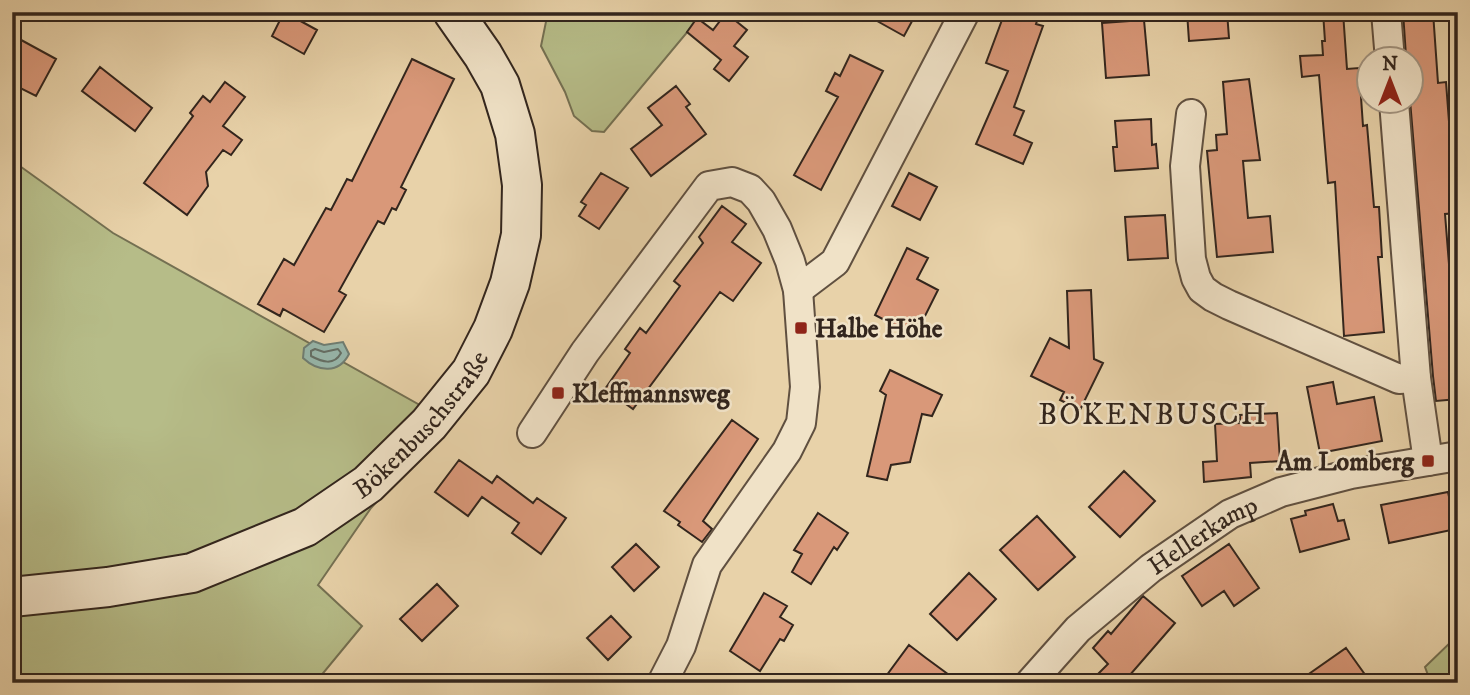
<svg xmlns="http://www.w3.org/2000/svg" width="1470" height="695" viewBox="0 0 1470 695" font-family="'IM FELL DW Pica',serif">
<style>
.green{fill:#b6bc88;stroke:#747052;stroke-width:2}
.water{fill:#97b7ab;stroke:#6f7d72;stroke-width:2}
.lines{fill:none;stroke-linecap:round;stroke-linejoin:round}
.shore{stroke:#646e64;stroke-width:2}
.building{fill:#d99879;stroke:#32251d;stroke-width:2}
.minor-casing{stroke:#605040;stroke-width:32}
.secondary-casing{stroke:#32251d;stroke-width:42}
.minor{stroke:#f0e2c7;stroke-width:28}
.secondary{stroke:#f0e2c7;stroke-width:38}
.poi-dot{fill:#8f2418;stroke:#f0e2c7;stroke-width:2.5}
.labels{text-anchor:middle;stroke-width:5;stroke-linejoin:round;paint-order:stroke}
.poi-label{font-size:26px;font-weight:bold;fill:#32251d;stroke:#f0e2c7;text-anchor:start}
.street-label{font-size:26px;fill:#32251d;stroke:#f0e2c7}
.quarter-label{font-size:30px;letter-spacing:2px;fill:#32251d;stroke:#f0e2c7}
</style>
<rect width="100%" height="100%" fill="#e8d2a9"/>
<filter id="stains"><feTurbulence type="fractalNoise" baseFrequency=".00286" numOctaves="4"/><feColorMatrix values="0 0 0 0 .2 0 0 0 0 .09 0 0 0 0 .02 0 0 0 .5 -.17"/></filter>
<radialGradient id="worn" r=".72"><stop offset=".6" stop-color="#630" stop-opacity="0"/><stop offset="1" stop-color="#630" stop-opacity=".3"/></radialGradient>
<path class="green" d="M548 12H704L604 132 592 131 574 116 565 92 541 46Z
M17 164 113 233 450 422 371 508 318 585 362 626 315 683H12V168Z
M1458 635V683H1431L1425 667Z"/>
<path class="water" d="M313 341 324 345 343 342 349 354C339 374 318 372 303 358L304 348Z"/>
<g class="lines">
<path class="shore" d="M315 349 324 352 338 349 341 353C334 366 322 362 311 356V351Z"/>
</g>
<path class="building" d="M284 12 317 30 304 54 272 36Z
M861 12H917L904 36Z
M1005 12H1040L1036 24 1043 26 1014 107 1024 111 1014 135 1032 143 1023 164 976 144 1008 71 986 63Z
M1187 12H1227L1229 38 1189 41Z
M1323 12H1343L1347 69 1359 68 1363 126 1367 125 1374 207H1379L1382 257H1378L1384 332 1344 336 1335 182 1328 183 1319 75 1302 77 1300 56 1323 55 1322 41H1325Z
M1403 12H1433L1438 83 1446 82 1452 161 1456 160 1458 188V213L1445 214 1449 264 1458 263V399L1436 401 1433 376 1410 100V56H1406Z
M726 13 747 30 734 46 748 57 729 81 714 69 721 60 687 32 697 18 713 30Z
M1144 20 1149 75 1106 78 1102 23Z
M12 35 56 59 36 96 12 84Z
M850 55 883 71 821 190 794 175 838 97 826 91 835 73 840 76Z
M412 59 454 79 401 187 406 190 396 210 392 208 384 224 378 221 339 291 346 295 324 332 283 309 280 316 258 304 284 259 294 265 326 208 331 210 347 179 352 181Z
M100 67 152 108 135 131 82 91Z
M1249 79 1260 160 1243 161 1248 218 1270 216 1273 252 1217 257 1207 151 1217 150 1216 135 1227 134 1223 82Z
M225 82 245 97 223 126 242 140 231 155 223 150 206 172 208 186 187 215 144 183 193 116 190 113 203 96 210 102Z
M676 86 690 104 686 107 706 134 651 176 631 149 662 125 648 108Z
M1151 119 1152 145 1156 144 1158 168 1115 171 1113 147H1117L1115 121Z
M601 173 628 188 599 229 579 216 586 205 581 202Z
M909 173 937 187 920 220 892 206Z
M722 206 746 224 732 242 761 263 733 301 720 292 633 409 605 389 630 353 625 349 640 328 646 333 680 286 674 281 703 243 699 237Z
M1165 215 1168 258 1128 260 1125 217Z
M907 248 928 258 917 279 938 290 915 336 875 315Z
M1091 290 1094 359 1103 363 1080 410 1060 400 1064 392 1031 376 1050 338 1069 348 1067 291Z
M890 370 942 395 932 416 922 414 910 462 891 465 887 480 867 476 886 395 880 391Z
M1333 382 1337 404 1374 397 1382 441 1320 453 1307 387Z
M1277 413 1280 461 1250 463 1251 477 1204 482 1203 462 1217 461 1215 424 1240 423V415Z
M732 420 758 439 703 521 712 529 702 542 678 525 680 522 664 511Z
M459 460 492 483 497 476 533 503 537 498 566 518 541 554 512 533 519 523 482 497 468 516 435 492Z
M1124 471 1155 501 1120 537 1089 507Z
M1448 492 1456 529 1389 543 1381 505Z
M1333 504 1338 521 1344 520 1349 539 1300 552 1291 519 1306 515 1305 511Z
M818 513 848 533 837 550 834 547 811 584 792 572 802 554 794 550Z
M1037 516 1075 557 1038 590 1000 550Z
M636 544 659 567 634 591 612 567Z
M1229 544 1259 588 1234 606 1224 591 1202 606 1182 576Z
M969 573 996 599 957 640 930 614Z
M437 584 458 606 422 641 400 619Z
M764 593 787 606 780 617 793 625 784 641 780 639 760 671 730 651Z
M1143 596 1175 623 1123 683H1111L1099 673 1108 664 1093 648 1108 631 1111 634Z
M611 616 631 637 608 660 587 638Z
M909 645 926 658 960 683H881Z
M1346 648 1371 683H1296Z"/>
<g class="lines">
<defs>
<g id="minor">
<path d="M1386 12 1390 60"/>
<path d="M1394 102 1416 378 1428 461"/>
<path d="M1191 114 1185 166 1191 259 1196 278 1202 289 1213 297 1229 305 1399 379 1416 378"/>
<path d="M798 290 835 262 965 12"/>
<path d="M532 433 585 352 709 186 732 182 750 189 761 201 777 229 790 261 798 290 805 387 801 423 787 451 707 565 681 646 662 683"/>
<path id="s1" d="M1030 683 1078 629 1151 568 1230 514 1281 492 1351 474 1458 456"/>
</g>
<g id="secondary">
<path id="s2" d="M12 597 108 587 192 573 305 527 368 484 429 424 471 372 493 329 510 283 521 235 522 185 515 134 500 85 483 55 453 12"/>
</g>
</defs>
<use href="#minor" class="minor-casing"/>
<use href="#secondary" class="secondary-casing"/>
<use href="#minor" class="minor"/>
<use href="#secondary" class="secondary"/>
</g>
<g class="poi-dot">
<rect x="794" y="321" width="14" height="14" rx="3.5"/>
<rect x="551" y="386" width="14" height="14" rx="3.5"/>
<rect x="1421" y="454" width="14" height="14" rx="3.5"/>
</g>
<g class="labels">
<g class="poi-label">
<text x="815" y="337">Halbe Höhe</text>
<text x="572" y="402">Kleffmannsweg</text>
<text x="1414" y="470" text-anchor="end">Am Lomberg</text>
</g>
<g class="street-label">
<text dy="9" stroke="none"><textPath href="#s2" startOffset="460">Bökenbuschstraße</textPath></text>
<text dy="9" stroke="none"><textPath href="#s1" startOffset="229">Hellerkamp</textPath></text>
</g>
<g class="quarter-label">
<text x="1153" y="424">BÖKENBUSCH</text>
</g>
</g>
<rect width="1470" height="695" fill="none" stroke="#e8d2a9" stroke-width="42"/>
<rect x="14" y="14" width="1442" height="667" fill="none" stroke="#32251d" stroke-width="3.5"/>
<rect x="21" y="21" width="1428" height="653" fill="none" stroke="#32251d" stroke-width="2"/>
<g transform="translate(1390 80)"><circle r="33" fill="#f0e2c7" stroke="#a49683" stroke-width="2"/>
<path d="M0-5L12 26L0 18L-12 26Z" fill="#8f2418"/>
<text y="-10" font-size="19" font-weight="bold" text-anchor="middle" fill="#32251d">N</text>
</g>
<rect width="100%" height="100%" filter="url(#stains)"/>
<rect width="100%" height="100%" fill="url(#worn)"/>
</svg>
